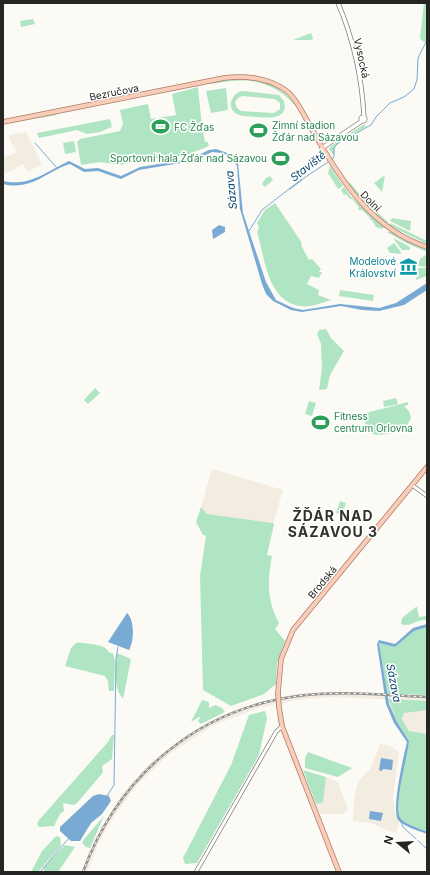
<svg xmlns="http://www.w3.org/2000/svg" width="430" height="875" viewBox="0 0 430 875" font-family="Inter,sans-serif">
<style>
.built{fill:#f2ece1}
.green{fill:#afe5c2;fill-rule:evenodd}
.water{fill:#78aad4}
.lines{fill:none;stroke-linecap:round;stroke-linejoin:round}
.stream{stroke:#78aad4;stroke-width:1}
.tertiary-casing{stroke:#7e7d78;stroke-width:4.5}
.secondary-casing{stroke:#7e7d78;stroke-width:5}
.primary-casing{stroke:#ac7c66;stroke-width:5.5}
.tertiary{stroke:#fff;stroke-width:3}
.secondary{stroke:#fff;stroke-width:3.5}
.primary{stroke:#f9cdb9;stroke-width:4}
.rail-casing{stroke:#908f8c;stroke-width:2.5}
.rail{stroke:#fff;stroke-width:1;stroke-dasharray:3;stroke-linecap:butt}
.primary-bridge-casing{stroke:#ac7c66;stroke-width:5.5;stroke-linecap:butt}
.primary-bridge{stroke:#f9cdb9;stroke-width:4}
.labels{text-anchor:middle;stroke-width:3;stroke-linejoin:round;paint-order:stroke}
.street-label{font-size:10px;fill:#252523;stroke:#fff}
.leisure-label{font-size:10px;fill:#27864d;stroke:#fff;text-anchor:start}
.culture-label{font-size:10px;fill:#0d838f;stroke:#fff;text-anchor:end}
.water-label{font-size:11px;font-style:italic;fill:#06456d;stroke:#fff}
.district-label{font-size:14px;font-weight:bold;letter-spacing:1px;fill:#33312e;stroke:#fff}
</style>
<rect width="100%" height="100%" fill="#fcfaf5"/>
<path class="built" d="M26 132 42 164 28 172 23 164 5 174 3 157 17 153 9 138V135Z
M212 469 283 490 273 523 207 514 201 507Z
M330 692 427 695V701L330 697 297 700 258 708 212 726 168 755 135 787 109 824 98 844 87 872H81L99 832 123 794 148 765 181 739 209 722 256 703 297 694Z
M416 710H427V734L409 731 402 719 404 713Z
M380 744 391 746 399 752 393 797 395 813 399 823 396 833 386 830 371 823 353 821 354 799 358 782 370 769Z
M326 777 338 782 348 810 342 814H320L316 804 323 802Z"/>
<path class="green" d="M424 3H427L426 42 422 41 420 38Z
M33 19 35 24 21 27 20 21Z
M311 33 313 38 312 40H293Z
M236 78C262 80 284 85 297 108 281 88 259 78 232 81 224 81 215 85 208 83Z
M198 87C200 106 201 123 205 142H208L209 146 184 156 153 158 120 165 100 162 81 165 77 142 80 139 120 131 123 124 120 110 148 104 151 119 176 115 172 94Z
M226 88 228 110 211 113 206 91Z
M242 91 279 95 284 101C289 120 268 118 256 117 250 116 243 117 237 114 226 108 231 94 242 91ZM242 96 275 99 280 103V109L274 113 241 111 237 108 235 102 238 98Z
M56 114 57 115 3 124Z
M110 119 112 127 100 132 87 134 77 130 39 138 37 133Z
M363 125H365L366 127 351 135 335 146 334 156 329 149 331 146Z
M74 141 76 152 65 154 63 143Z
M330 166 343 186 338 189 328 173Z
M385 175 382 192 374 183Z
M270 176 273 180 265 187 262 184 266 178Z
M350 183 368 204 388 222 387 223 367 206 348 184Z
M344 187 352 198 384 227 382 229 376 227 372 220H370V218L362 210H358L359 207 352 199H350L346 194 344 195 341 190Z
M275 203 300 240 302 244 301 245 309 260 312 259 321 269 319 272H322L319 278 311 276 307 284 319 290 318 295 331 300C321 303 310 308 300 306 267 301 265 258 257 232L259 227 257 223 265 210Z
M392 218 411 221 410 231 390 221Z
M390 223 427 241V244L388 225Z
M387 232H391L427 249V252L406 243Z
M393 238 410 247V250H402Z
M394 243 401 252V254L390 253 387 248Z
M427 254V267L418 266 420 259Z
M418 268H427V276L416 280Z
M340 290 374 295 373 301 339 296Z
M326 329 331 338 344 351 330 375 327 389 319 390 322 368 321 344 317 334 319 330Z
M95 388 100 393 88 404 84 400Z
M396 398 398 404 384 407 383 401Z
M309 401 316 403 312 416 305 414Z
M408 402V405L404 406 409 411 411 418 406 427C396 432 371 441 366 428 364 423 365 420 367 416L363 417 362 414Z
M340 501 346 503 342 515 336 513Z
M201 507 207 514 273 523 274 524 267 555 272 556C267 582 267 600 279 623L275 629 285 641 277 663 276 684 264 694 231 706 203 690 200 576 206 536 203 535 196 522Z
M416 607H417L419 617 427 616V620C419 618 410 628 401 624L402 618Z
M427 627V695L389 694 387 693 379 643 395 647 414 631Z
M76 643C80 642 102 645 105 648 109 651 108 653 113 653L115 661 114 691H109L108 681 105 676 65 666 71 648Z
M117 653 131 659 123 699C113 687 115 668 117 653Z
M388 699 427 701V710L404 713 402 719 409 731 427 734V832C420 828 406 825 401 819 392 810 408 756 409 741L397 722Z
M202 700 209 702V708L215 705 222 708 225 712 201 724 198 721 201 716 191 722Z
M265 711 267 718 259 755 197 863 185 864 183 858 231 765 249 715Z
M112 735H114L112 759 102 766 103 772 100 776 78 802 74 805 63 803 64 811 60 814 54 826 39 827 37 824 39 820 108 742Z
M308 752 352 768 338 777 305 768V758Z
M303 770 326 777 323 802 316 804Z
M104 816 90 848 86 847 82 843 84 839Z
M56 836 60 837 61 846 38 872H31L42 851Z
M65 845 75 847 58 872H44V867Z"/>
<path class="water" d="M216 149 233 155 238 163 243 213 266 282 276 300 293 308 303 310 340 304 379 308 396 303 427 283V290L404 305 379 311 362 310 341 306 302 312 291 310 273 301 266 294 262 284 240 209 237 166 231 157 222 153 212 152 193 161 139 170 121 179 98 171 84 172 70 164C45 172 32 191 3 184V181C29 187 46 172 69 161L85 169 98 168 121 176 140 167 190 159 209 150Z
M219 225 225 227V232L213 239 212 230Z
M127 613C135 620 134 642 129 650L108 642Z
M427 624V627L414 631 395 647 379 643 389 704 397 722 409 741C408 756 392 810 401 819 406 825 420 828 427 832V834C419 831 406 827 399 821 390 813 404 755 407 742L394 723 386 704 377 644 379 640 395 644 413 628Z
M381 758 393 760 392 770 383 769 382 771 379 770Z
M99 794 109 796 111 801 102 814 91 823 80 841H71L60 831V827L93 796Z
M370 811 383 813 381 821 369 819Z"/>
<g class="lines">
<path class="stream" d="M35 143 57 168
M331 160 334 157V148L337 144 371 125 376 117 390 103 404 97 414 89 417 80 418 58 427 40
M290 189 302 180
M249 231 262 210 298 182 328 162
M107 796 114 785 116 659 118 647
M401 822 403 827 427 849
M40 872 69 838"/>
<defs>
<path id="tertiary" d="M412 485 427 496
M196 872 276 732 282 726"/>
<path id="secondary" d="M338 3C353 38 362 79 364 117
M361 119a2 2 0 1 1 4 0a2 2 0 1 1-4 0Z
M322 148 362 121"/>
<path id="primary" d="M3 122 224 78C245 75 271 78 288 92 299 102 306 120 314 133 341 181 372 229 427 247
M278 693 281 659 293 630 427 467
M279 707 282 726 339 872"/>
</defs>
<use href="#tertiary" class="tertiary-casing"/>
<use href="#secondary" class="secondary-casing"/>
<use href="#primary" class="primary-casing"/>
<use href="#tertiary" class="tertiary"/>
<use href="#secondary" class="secondary"/>
<use href="#primary" class="primary"/>
<defs>
<path id="rail" d="M83 872C119 774 200 706 306 695 346 691 387 695 427 697"/>
</defs>
<use href="#rail" class="rail-casing"/>
<use href="#rail" class="rail"/>
<defs>
<path id="primary-bridge" d="M278 693 279 707"/>
</defs>
<use href="#primary-bridge" class="primary-bridge-casing"/>
<use href="#primary-bridge" class="primary-bridge"/>
</g>
<defs>
<symbol id="stadium-bare" viewBox="-9 -9 18 18"><path d="M0-5a6.5 5 0 1 0 0 10a6.5 5 0 1 0 0-10ZM-3.5-1.8h7v3.6h-7Z" fill="#2e9e5b" stroke="#fff" stroke-width="2.5" paint-order="stroke"/></symbol>
<symbol id="museum-bare" viewBox="-9 -9 18 18"><path d="M0-6L6-3V-2H-6V-3ZM-5-1h2V3h-2ZM-1-1h2V3h-2ZM3-1h2V3H3ZM-6 4H6V6H-6Z" fill="#0f9aa8" stroke="#fff" stroke-width="2.5" paint-order="stroke"/></symbol>
</defs>
<g fill-rule="evenodd">
<use href="#stadium-bare" x="148" y="114" width="25" height="25"/>
<use href="#stadium-bare" x="246" y="118" width="25" height="25"/>
<use href="#stadium-bare" x="268" y="146" width="25" height="25"/>
<use href="#museum-bare" x="396" y="254" width="25" height="25"/>
<use href="#stadium-bare" x="308" y="410" width="25" height="25"/>
</g>
<g class="labels">
<g class="street-label">
<text transform="translate(362 58) rotate(78)" y="4">Vysocká</text>
<text transform="translate(114 92) rotate(-11)" y="4">Bezručova</text>
<text transform="translate(371 201) rotate(45)" y="4">Dolní</text>
<text transform="translate(322 582) rotate(-50)" y="4">Brodská</text>
</g>
<g class="leisure-label">
<text x="272" y="129">Zimní stadion<tspan x="272" dy="12">Žďár nad Sázavou</tspan></text>
<text x="174" y="131">FC Žďas</text>
<text x="267" y="162" text-anchor="end">Sportovní hala Žďár nad Sázavou</text>
<text x="334" y="420">Fitness<tspan x="334" dy="12">centrum Orlovna</tspan></text>
</g>
<g class="culture-label">
<text x="396" y="265">Modelové<tspan x="396" dy="12">Království</tspan></text>
</g>
<g class="water-label">
<text transform="translate(308 166) rotate(-38)" y="4">Staviště</text>
<text transform="translate(231 190) rotate(-96)" y="4">Sázava</text>
<text transform="translate(394 683) rotate(79)" y="4">Sázava</text>
</g>
<g class="district-label">
<text x="333" y="521">ŽĎÁR NAD<tspan x="333" dy="16">SÁZAVOU 3</tspan></text>
</g>
</g>
<rect width="430" height="875" fill="none" stroke="#252523" stroke-width="8"/>
<g transform="translate(398 843) rotate(288)" stroke="#ffffff" stroke-width="3" paint-order="stroke">
<path d="M0-3L7 15L0 10L-7 15Z" fill="#252523"/>
<text y="-6" font-size="11" font-weight="bold" text-anchor="middle" fill="#252523">N</text>
</g>
</svg>
